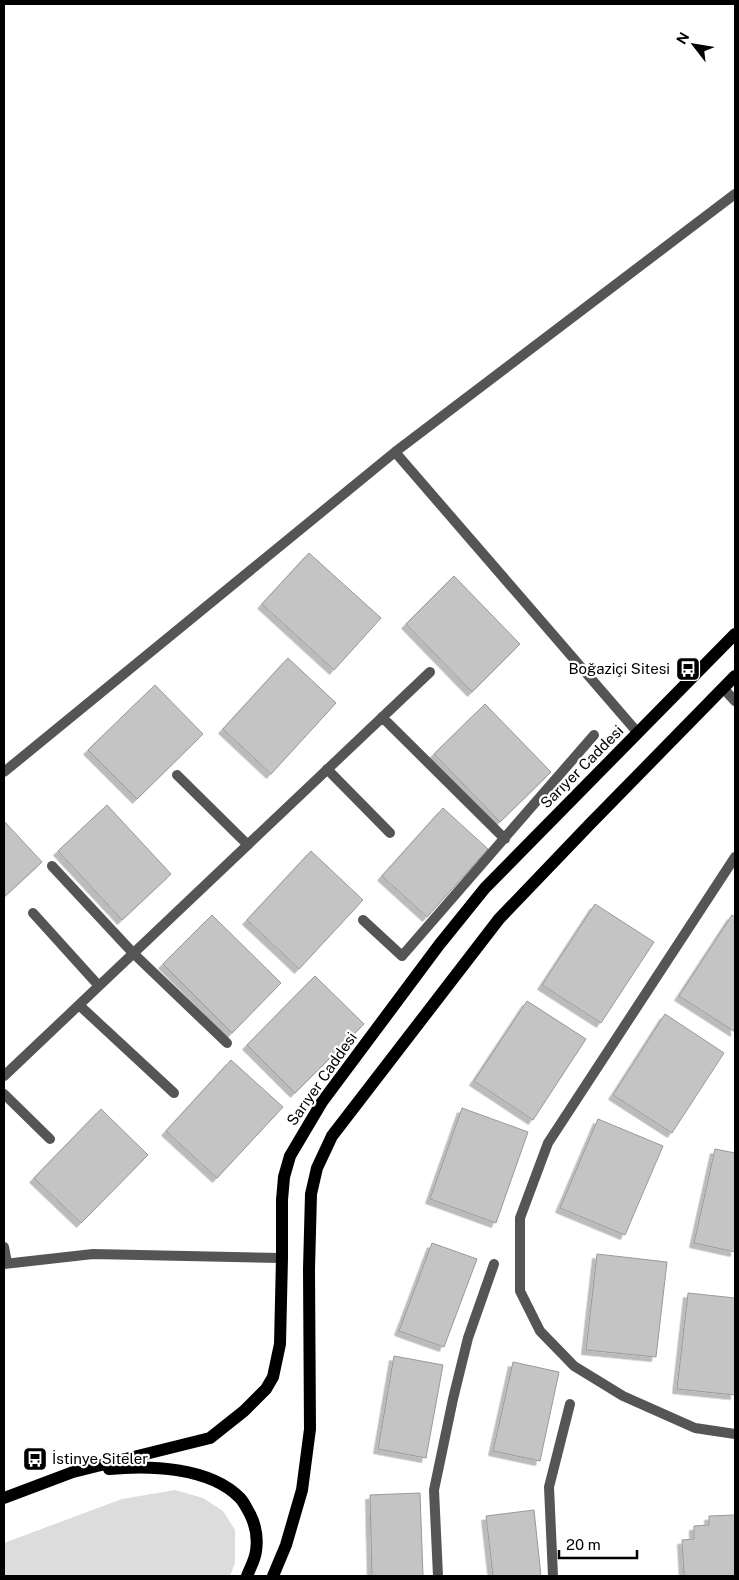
<svg xmlns="http://www.w3.org/2000/svg" width="739" height="1580" viewBox="0 0 739 1580" font-family="'Public Sans',sans-serif">
<style>
.green{fill:#dcdcdc}
.building{fill:#c4c4c4;stroke:#999;filter:url(#shadow)}
.lines{fill:none;stroke-linecap:round;stroke-linejoin:round}
.service{stroke:#555;stroke-width:10}
.minor{stroke:#555;stroke-width:10}
.primary{stroke:#000;stroke-width:12}
.labels{text-anchor:middle;stroke-width:4.5;stroke-linejoin:round;paint-order:stroke}
.poi-label{font-size:15px;fill:#000;stroke:#fff;text-anchor:end}
.street-label{font-size:15px;fill:#000;stroke:#fff}
</style>
<defs>
<filter id="shadow"><feDropShadow dx="-4.5" dy="4.5" stdDeviation="0" flood-color="#0004"/></filter>
</defs>
<rect width="100%" height="100%" fill="#fff"/>
<path class="green" d="M175 1490 203 1498 223 1511 235 1530V1563L230 1576H4V1543L122 1499Z"/>
<path class="building" d="M309 553 381 618 334 670 262 604Z
M454 576 520 644 472 692 406 624Z
M288 658 336 703 271 774 223 729Z
M155 685 203 734 137 799 88 750Z
M485 704 551 772 500 822 434 754Z
M107 805 171 874 122 920 58 851Z
M443 808 488 849 427 917 382 876Z
M4 821 42 862 4 897Z
M311 851 363 900 299 969 247 920Z
M595 904 654 942 601 1023 542 985Z
M212 915 281 983 232 1033 163 964Z
M732 915 735 917V1032L679 996Z
M315 976 364 1024 295 1093 247 1045Z
M527 1001 586 1039 533 1120 474 1081Z
M665 1014 724 1053 672 1133 613 1095Z
M231 1060 283 1107 217 1178 166 1131Z
M462 1108 528 1132 496 1223 430 1199Z
M101 1109 148 1155 81 1223 34 1178Z
M598 1119 663 1146 625 1235 560 1208Z
M715 1149 735 1153V1252L694 1243Z
M432 1243 477 1259 444 1347 399 1331Z
M597 1254 667 1262 656 1357 586 1350Z
M688 1293 735 1298V1395L677 1389Z
M394 1356 443 1365 426 1458 378 1449Z
M513 1362 559 1372 540 1461 493 1451Z
M420 1493 423 1576H372L370 1495Z
M534 1510 541 1576H493L486 1516Z
M735 1515V1576H684L682 1540 694 1539V1526L709 1525V1516Z"/>
<g class="lines">
<path class="service" d="M723 688 735 701
M382 717 505 839
M327 769 390 833
M177 775 248 845
M735 857 548 1143 520 1218V1291L540 1331 574 1366 623 1396 695 1428 735 1434
M52 866 133 953 227 1043
M33 913 99 986
M363 920 402 956 594 735
M79 1005 174 1093
M4 1076 430 672
M4 1094 50 1139
M4 1247 7 1263
M438 1576 434 1490 453 1399 468 1338 494 1264
M553 1576 549 1487 570 1404"/>
<path class="minor" d="M395 452 638 733
M4 772 395 452 735 194
M4 1264 93 1254 282 1258"/>
<path class="primary" d="M109 1469C149 1465 210 1467 240 1498 244 1502 247 1509 250 1514 256 1526 258 1538 256 1551 255 1560 250 1568 247 1576
M4 1498 73 1472 210 1438 244 1411 266 1389 273 1377 280 1344 282 1258V1200L284 1177 290 1156 322 1102 439 945 485 888 735 634
M273 1576 286 1545 302 1490 310 1429 309 1269 311 1194 317 1168 332 1136 499 919 590 824 735 676"/>
</g>
<defs>
<symbol id="bus-square" viewBox="-11 -11 22 22"><rect x="-9" y="-9" width="18" height="18" rx="4" fill="#000" stroke="#fff"/><path d="M-5-6H5V4H4V6H2V4H-2V6H-4V4H-5ZM-3.5-4V0h7V-4ZM-3.5 1.2v1.5H-2V1.2ZM2 1.2v1.5H3.5V1.2Z" fill="#fff"/></symbol>
</defs>
<g fill-rule="evenodd">
<use href="#bus-square" x="674" y="655" width="28" height="28"/>
<use href="#bus-square" x="21" y="1445" width="28" height="28"/>
</g>
<g class="labels">
<g class="poi-label">
<text x="670" y="674">Boğaziçi Sitesi</text>
<text x="52" y="1464" text-anchor="start">İstinye Siteler</text>
</g>
<g class="street-label">
<text transform="translate(582 767) rotate(-45)" y="5">Sarıyer Caddesi</text>
<text transform="translate(322 1079) rotate(-55)" y="5">Sarıyer Caddesi</text>
</g>
</g>
<rect width="739" height="1580" fill="none" stroke="#000000" stroke-width="10"/>
<g transform="translate(694 45) rotate(301)" stroke="#ffffff" stroke-width="4" paint-order="stroke">
<path d="M0-4L9 19L0 12L-9 19Z" fill="#000000"/>
<text y="-8" font-size="14" font-weight="bold" text-anchor="middle" fill="#000000">N</text>
</g>
<path d="M559 1550v8h78v-8" fill="none" stroke="#000000" stroke-width="2.5"/>
<text x="566" y="1550" font-size="15" fill="#000000" stroke="#ffffff" stroke-width="4" paint-order="stroke">20 m</text>
</svg>
